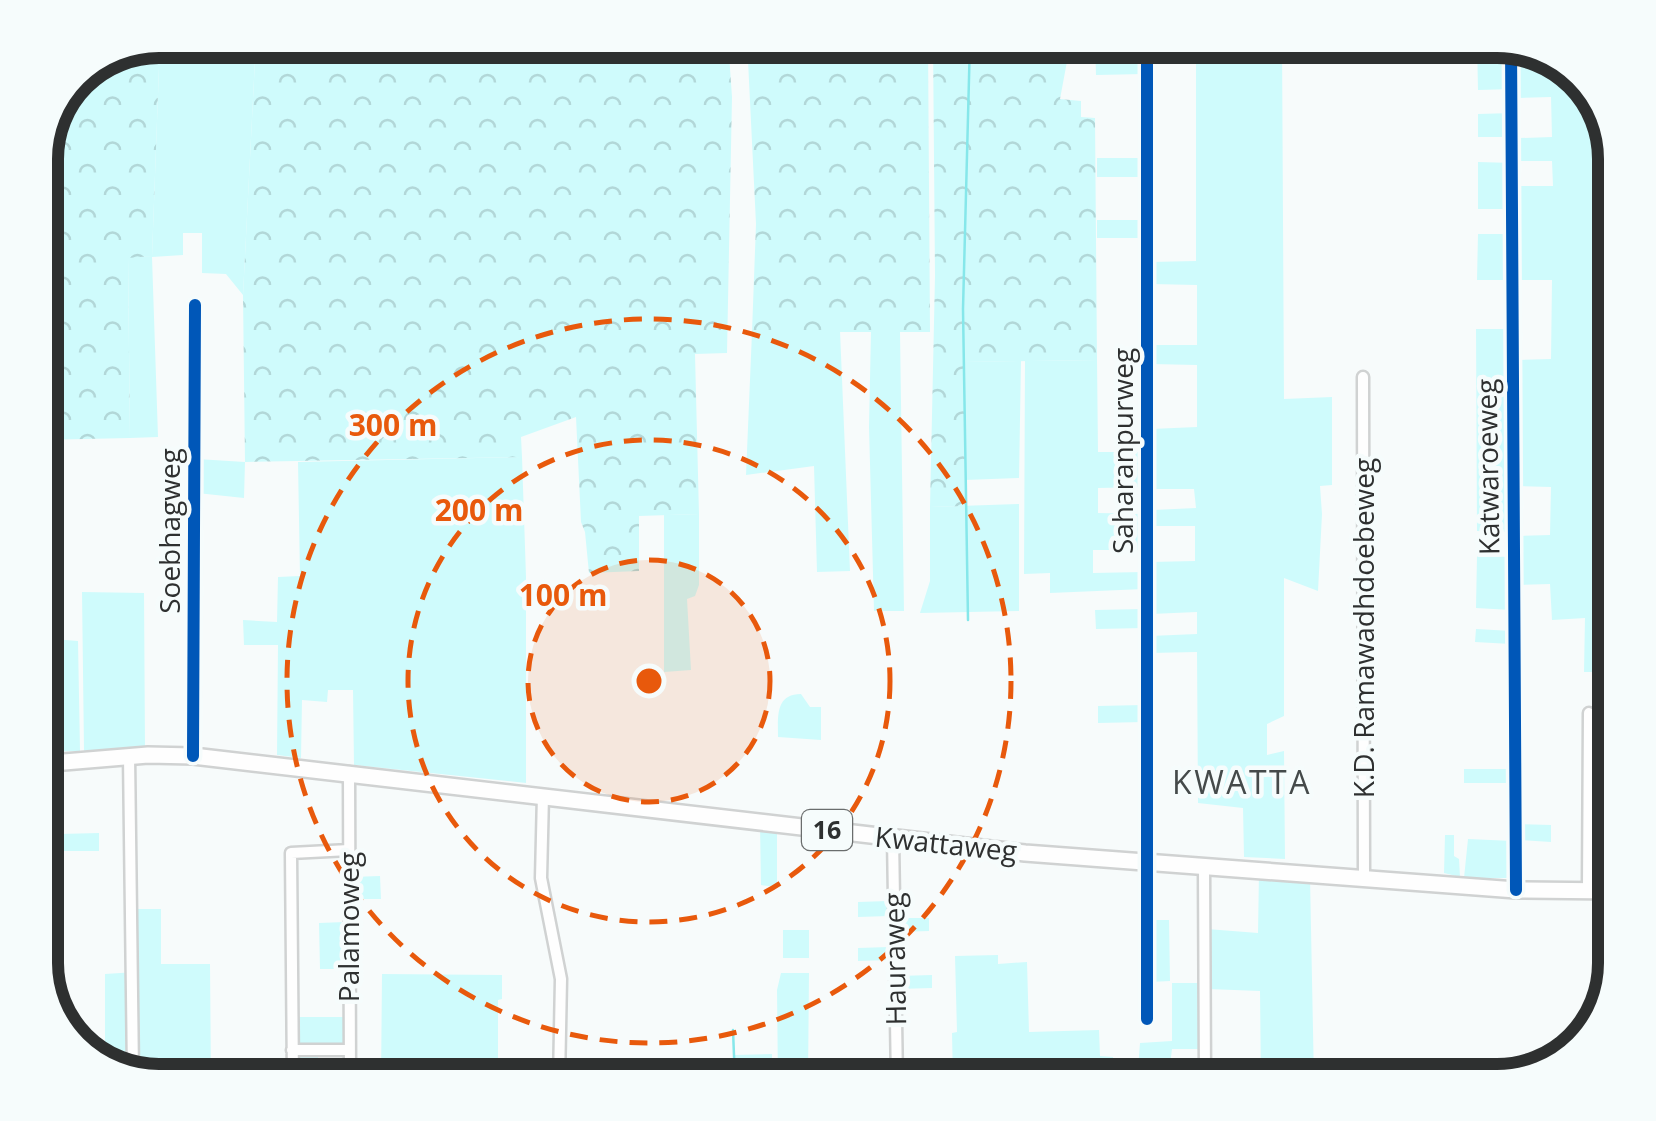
<svg xmlns="http://www.w3.org/2000/svg" width="1656" height="1121" viewBox="0 0 1656 1121" font-family="'Open Sans',sans-serif">
<style>
.grass{fill:#cffbfc}
.forest{fill:url(#forest-crowns)}
.lines{fill:none;stroke-linecap:round;stroke-linejoin:round}
.stream{stroke:#86e7ea;stroke-width:2.5}
.minor-casing{stroke:#d0d2d2;stroke-width:15}
.primary-casing{stroke:#d0d2d2;stroke-width:20}
.minor{stroke:#fefefe;stroke-width:10}
.primary{stroke:#fefefe;stroke-width:15}
.cycleway-casing{stroke:#f6fcfc;stroke-width:19}
.cycleway{stroke:#0057b8;stroke-width:12}
.ring{fill:none;stroke:#e8590c;stroke-width:5;stroke-dasharray:18 12}
.labels{text-anchor:middle;stroke-width:9;stroke-linejoin:round;paint-order:stroke}
.shield{fill:#f6fcfc;stroke:#6a6d6d;stroke-width:2.5}
.shield-label{font-size:25px;font-weight:bold;fill:#2e3030}
.street-label{font-size:28px;fill:#2e3030;stroke:#f6fcfc}
.quarter-label{font-size:32px;letter-spacing:2.5px;fill:#454a4a;stroke:#f6fcfc}
.rim{fill:none;stroke:#2e3030;stroke-width:12}
.centre{fill:#e8590c;stroke:#f6fcfc;stroke-width:5}
.ring-label{font-size:30px;text-anchor:middle;font-weight:bold;fill:#e8590c;stroke:#f6fcfc;stroke-width:9;stroke-linejoin:round;paint-order:stroke}
</style>
<defs>
<pattern id="forest-crowns" width="20" height="18" patternUnits="userSpaceOnUse" patternTransform="scale(2.5)"><rect width="20" height="18" fill="#cffbfc"/><path d="M2 6a3 3 0 1 1 6 0M12 15a3 3 0 1 1 6 0" fill="none" stroke="#b2d7d8"/></pattern>
</defs>
<rect width="100%" height="100%" fill="#f7fbfb"/>
<path class="grass" d="M160 40H256L243 295 226 274 202 273V233H183V255L152 257 158 437 130 438 128 257 152 256Z
M1095 40H1143L1144 74 1096 75Z
M1196 40H1282L1284 399 1332 397V485L1320 486 1322 514 1318 591 1284 578V716L1267 724V755L1284 751 1285 859 1244 857 1243 808 1198 803 1197 652 1150 653V636L1197 634V612L1151 614V562L1195 561V526H1152L1153 510 1196 508 1194 489H1151V429L1197 427V365L1151 364V345H1197V285L1151 284V262L1196 261Z
M1477 40H1498L1513 45 1514 89 1478 90Z
M1519 54 1550 56 1551 77H1573L1616 151V672H1584L1585 618 1552 620 1550 584 1519 585V536L1550 535 1551 487 1518 486V360L1551 359 1552 280H1517L1520 186H1553L1552 161H1520V138L1552 137 1551 97 1519 98Z
M1513 113V137H1478V114Z
M1097 158H1144V177H1097Z
M1478 162 1513 163V209H1478Z
M1097 220H1145V238H1097Z
M1478 234H1513V280H1477Z
M1476 329H1511L1512 532 1477 531Z
M840 331 850 571 817 572 814 466 746 475 752 332Z
M871 331 900 332 904 611H874L869 427Z
M1097 360 1098 452H1145L1146 487 1098 488V513L1145 514 1144 550H1093V573L1143 572 1144 589 1050 593V573L1024 574 1025 361Z
M1021 361 1019 478 965 480 964 362Z
M522 457 526 577V783L354 765 353 690H328L327 702 302 700 301 758 277 755 278 645H244L243 620 277 622 278 577 300 576 298 462Z
M197 459 245 462 244 498 197 493Z
M1019 504V611L920 613 930 581V507Z
M699 514V585L695 596 687 599 691 670 664 672V515Z
M1477 556 1512 557 1511 610 1476 608Z
M82 592 144 593 145 748 84 751Z
M1143 609 1144 628 1096 629 1095 610Z
M1476 629 1512 631 1511 644 1475 642Z
M40 638 78 641 80 751 40 752Z
M801 694 810 707H821V740L778 737C778 717 775 694 801 694Z
M1143 705 1144 722 1098 723V706Z
M52 763 54 814 40 815V764Z
M1464 769H1511V783H1464Z
M760 824 777 826V887L761 885Z
M1518 824 1551 825V842L1519 840Z
M99 833V851H60V834Z
M1445 835H1454V856L1459 859 1460 877 1444 873Z
M1591 835 1616 836V885L1591 883Z
M1468 839 1513 841 1511 878H1464Z
M1259 872 1310 877 1314 1081H1261L1260 991 1208 989 1207 929 1258 933Z
M380 876 381 899H352L351 877Z
M888 901 889 916 858 917V902Z
M134 909H161V964H210L211 1081H158L105 1065V974L136 972Z
M898 918H929V931L899 932Z
M1150 920H1169L1170 981 1150 982Z
M345 922V969H320L319 923Z
M783 930H809V958H783Z
M889 947V960L858 961V948Z
M998 955V964L1027 962 1029 1032 1099 1030 1100 1056 1113 1057 1114 1069H1138L1140 1043 1172 1041V983H1201V1049H1172L1168 1081H953L952 1033 957 1032 955 956Z
M781 973H809L808 1081H778L777 990Z
M382 974 502 975V999L498 1000V1081H381Z
M932 975V988L898 989V976Z
M295 1017H346L345 1047 298 1046Z
M298 1053H318V1081H294V1057Z
M772 1054V1081H735L734 1055Z"/>
<path class="forest" d="M160 40 152 256 128 258 130 438 40 440V151L75 74Z
M256 40H728L732 97 727 353 695 354 699 514 639 516V571L589 573 585 532 581 522 576 417 521 437 522 457 245 462 243 295Z
M747 40H928L930 332H752L756 224Z
M933 40H1071L1060 99 1081 101V117L1095 118 1097 360 964 362 966 506 930 507 935 276Z"/>
<g class="lines">
<path class="stream" d="M968 620 963 309 970 40
M733 1030 735 1081"/>
<defs>
<path id="minor" d="M1147 40V1019
M1511 44 1516 890
M1363 377 1364 879
M129 756 133 1073
M193 756 195 305
M349 772 350 1081
M543 795 541 878 561 979 559 1081
M893 838 897 1081
M1204 866 1205 1081
M1588 890 1589 713
M292 1050H350
M293 1081 291 853 349 850"/>
<path id="primary" d="M40 764 148 755 193 756 1025 853 1516 890 1616 891"/>
</defs>
<use href="#minor" class="minor-casing"/>
<use href="#primary" class="primary-casing"/>
<use href="#minor" class="minor"/>
<use href="#primary" class="primary"/>
<defs>
<path id="cycleway" d="M1147 40V1019
M1511 44 1516 890
M193 756 195 305"/>
</defs>
<use href="#cycleway" class="cycleway-casing"/>
<use href="#cycleway" class="cycleway"/>
</g>
<circle cx="649" cy="681" r="121" fill="#e8590c" fill-opacity=".12"/>
<g class="ring">
<circle cx="649" cy="681" r="121"/>
<circle cx="649" cy="681" r="241"/>
<circle cx="649" cy="681" r="362"/>
</g>
<g class="labels">
<rect class="shield" x="802" y="810" width="50" height="40" rx="8"/>
<g class="shield-label">
<text x="827" y="839">16</text>
</g>
<g class="street-label">
<text transform="translate(1123 451) rotate(-90)" y="10">Saharanpurweg</text>
<text transform="translate(1488 467) rotate(-91)" y="10">Katwaroeweg</text>
<text transform="translate(170 531) rotate(-90)" y="10">Soebhagweg</text>
<text transform="translate(1364 628) rotate(-90)" y="10">K.D. Ramawadhdoebeweg</text>
<text transform="translate(946 844) rotate(6)" y="10">Kwattaweg</text>
<text transform="translate(349 927) rotate(-90)" y="10">Palamoweg</text>
<text transform="translate(895 959) rotate(-91)" y="10">Hauraweg</text>
</g>
<g class="quarter-label">
<text x="1242" y="794">KWATTA</text>
</g>
</g>
<path d="M0 0H1656V1121H0ZM159 58H1497A101 101 0 0 1 1598 159V963A101 101 0 0 1 1497 1064H159A101 101 0 0 1 58 963V159A101 101 0 0 1 159 58Z" fill="#f6fcfc" fill-rule="evenodd"/>
<path class="rim" d="M159 58H1497A101 101 0 0 1 1598 159V963A101 101 0 0 1 1497 1064H159A101 101 0 0 1 58 963V159A101 101 0 0 1 159 58Z"/>
<circle cx="649" cy="681" r="15" class="centre"/>
<g class="ring-label">
<text x="393" y="436">300 m</text>
<text x="479" y="521">200 m</text>
<text x="563" y="606">100 m</text>
</g>
</svg>
